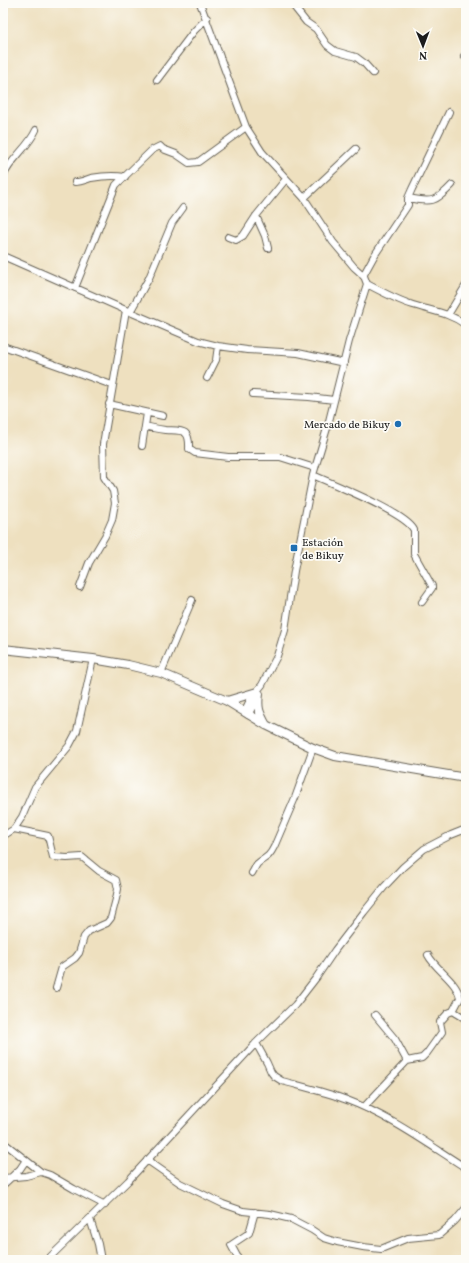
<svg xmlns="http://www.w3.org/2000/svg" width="469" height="1263" viewBox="0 0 469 1263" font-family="Vollkorn,serif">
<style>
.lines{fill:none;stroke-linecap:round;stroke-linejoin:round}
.minor-casing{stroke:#666155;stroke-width:8}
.major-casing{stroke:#666155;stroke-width:10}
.minor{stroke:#fff;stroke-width:6}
.major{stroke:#fff;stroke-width:8}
.poi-dot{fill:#1f6fb2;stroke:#fdfcf7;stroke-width:1.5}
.labels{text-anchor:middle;stroke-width:3.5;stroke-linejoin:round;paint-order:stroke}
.poi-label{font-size:11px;fill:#1c1c1c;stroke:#fdfcf7;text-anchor:end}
</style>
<rect width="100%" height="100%" fill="#fdfcf7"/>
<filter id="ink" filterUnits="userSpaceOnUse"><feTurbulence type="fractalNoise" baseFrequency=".025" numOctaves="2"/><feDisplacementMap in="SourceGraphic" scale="8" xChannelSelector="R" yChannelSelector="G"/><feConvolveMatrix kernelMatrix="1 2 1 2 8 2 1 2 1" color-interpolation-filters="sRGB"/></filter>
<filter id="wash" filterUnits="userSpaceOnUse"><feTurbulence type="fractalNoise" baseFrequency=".012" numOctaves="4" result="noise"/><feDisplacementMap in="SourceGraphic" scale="16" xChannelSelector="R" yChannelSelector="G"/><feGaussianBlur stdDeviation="0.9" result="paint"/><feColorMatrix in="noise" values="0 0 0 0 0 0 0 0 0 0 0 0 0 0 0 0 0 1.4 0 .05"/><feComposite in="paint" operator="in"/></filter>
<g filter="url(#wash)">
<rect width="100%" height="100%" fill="#eee0bf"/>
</g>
<g filter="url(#ink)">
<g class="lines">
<defs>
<path id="minor" d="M200 3 246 127 262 152 304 198 333 242 354 267 364 276 367 284 349 341 328 425 313 475 294 571 285 630 277 656 262 685 251 698 244 712
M291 3 306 22 316 29 327 45 335 51 356 57 364 63 373 73
M464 56 466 55
M157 80 194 31 207 18
M3 177C10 159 28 148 36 130
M75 182C81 182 85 180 91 178 102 176 114 175 125 177
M304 198 356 149
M408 198C432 203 436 202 452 185
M256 216 265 236 268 248
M228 237 236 240 243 236 256 216 286 179
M3 256 130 312 198 341 218 346 247 350 298 353 344 363
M363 276 374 256 408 205V198L412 189 449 112
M367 284C382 292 397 300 413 305 432 311 450 313 466 325
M75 288 116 185 152 150 160 146 163 149 176 154 189 163 198 162 246 127
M130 312 149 278 172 223 183 208
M448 315 466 285
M3 346 112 385
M207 378 216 360 218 346
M253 394 309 397 334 400
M109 404 163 416
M145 426C152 428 158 429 165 430 182 431 190 428 189 449L195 453 228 457H280L315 468
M142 446 147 413
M313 475C333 484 406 513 414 530V554L432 586V588L422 602
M80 587 89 563 105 536 112 520 115 503 113 491 104 477 103 444 126 310
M161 673 192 600
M248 715 257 699
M14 829 48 836 53 857 67 858 82 857 99 871 116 880 118 889 116 899 111 918 107 923 89 931 84 937 79 953 75 958 62 967 56 988
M3 836 14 829 22 817 35 787 69 746 77 731 93 659
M252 873C254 870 255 867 257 864 265 857 268 859 274 847L295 798 313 748
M428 955C436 970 457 981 460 998L453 1011
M256 1043 267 1063 271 1072 274 1076 282 1081C304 1087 326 1092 347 1100 390 1116 428 1144 466 1168
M407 1061 422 1058 427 1053 442 1032 440 1022 448 1013 453 1011 466 1019
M364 1107 407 1061 395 1039 375 1015
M3 1142 41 1172 50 1175 74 1189 105 1205
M147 1160 180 1183 223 1204 243 1211 270 1214 291 1219 312 1230 324 1238 337 1242 363 1247 381 1249 408 1238 439 1235 455 1221 466 1208
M3 1178 26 1176 41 1172
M3 1185 20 1169 26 1160
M90 1219 98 1244 101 1260
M47 1260 128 1181 256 1043 295 1005 316 978 335 950 364 912 385 886 403 867 424 849 451 835 466 829
M239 1260 231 1245 249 1233 255 1212"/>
<path id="major" d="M3 649 93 659 128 665 161 673 227 701 266 725 313 748 335 756 466 778
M259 694C257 708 259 712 266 725
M227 701 257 692"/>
</defs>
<use href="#minor" class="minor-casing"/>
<use href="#major" class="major-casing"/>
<use href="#minor" class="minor"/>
<use href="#major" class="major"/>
</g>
</g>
<g class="poi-dot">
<circle cx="398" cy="424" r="4"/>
<rect x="290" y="544" width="8" height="8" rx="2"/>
</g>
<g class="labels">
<g class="poi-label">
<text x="390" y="428">Mercado de Bikuy</text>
<text x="302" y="546" text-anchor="start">Estación<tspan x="302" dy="13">de Bikuy</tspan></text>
</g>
</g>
<rect width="469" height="1263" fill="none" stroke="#fdfcf7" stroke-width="16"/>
<g transform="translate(423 46) rotate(179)" stroke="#fdfcf7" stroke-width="3" paint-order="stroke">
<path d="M0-3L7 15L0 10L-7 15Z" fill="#1c1c1c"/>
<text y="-6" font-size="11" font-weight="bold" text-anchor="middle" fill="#1c1c1c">N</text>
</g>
</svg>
